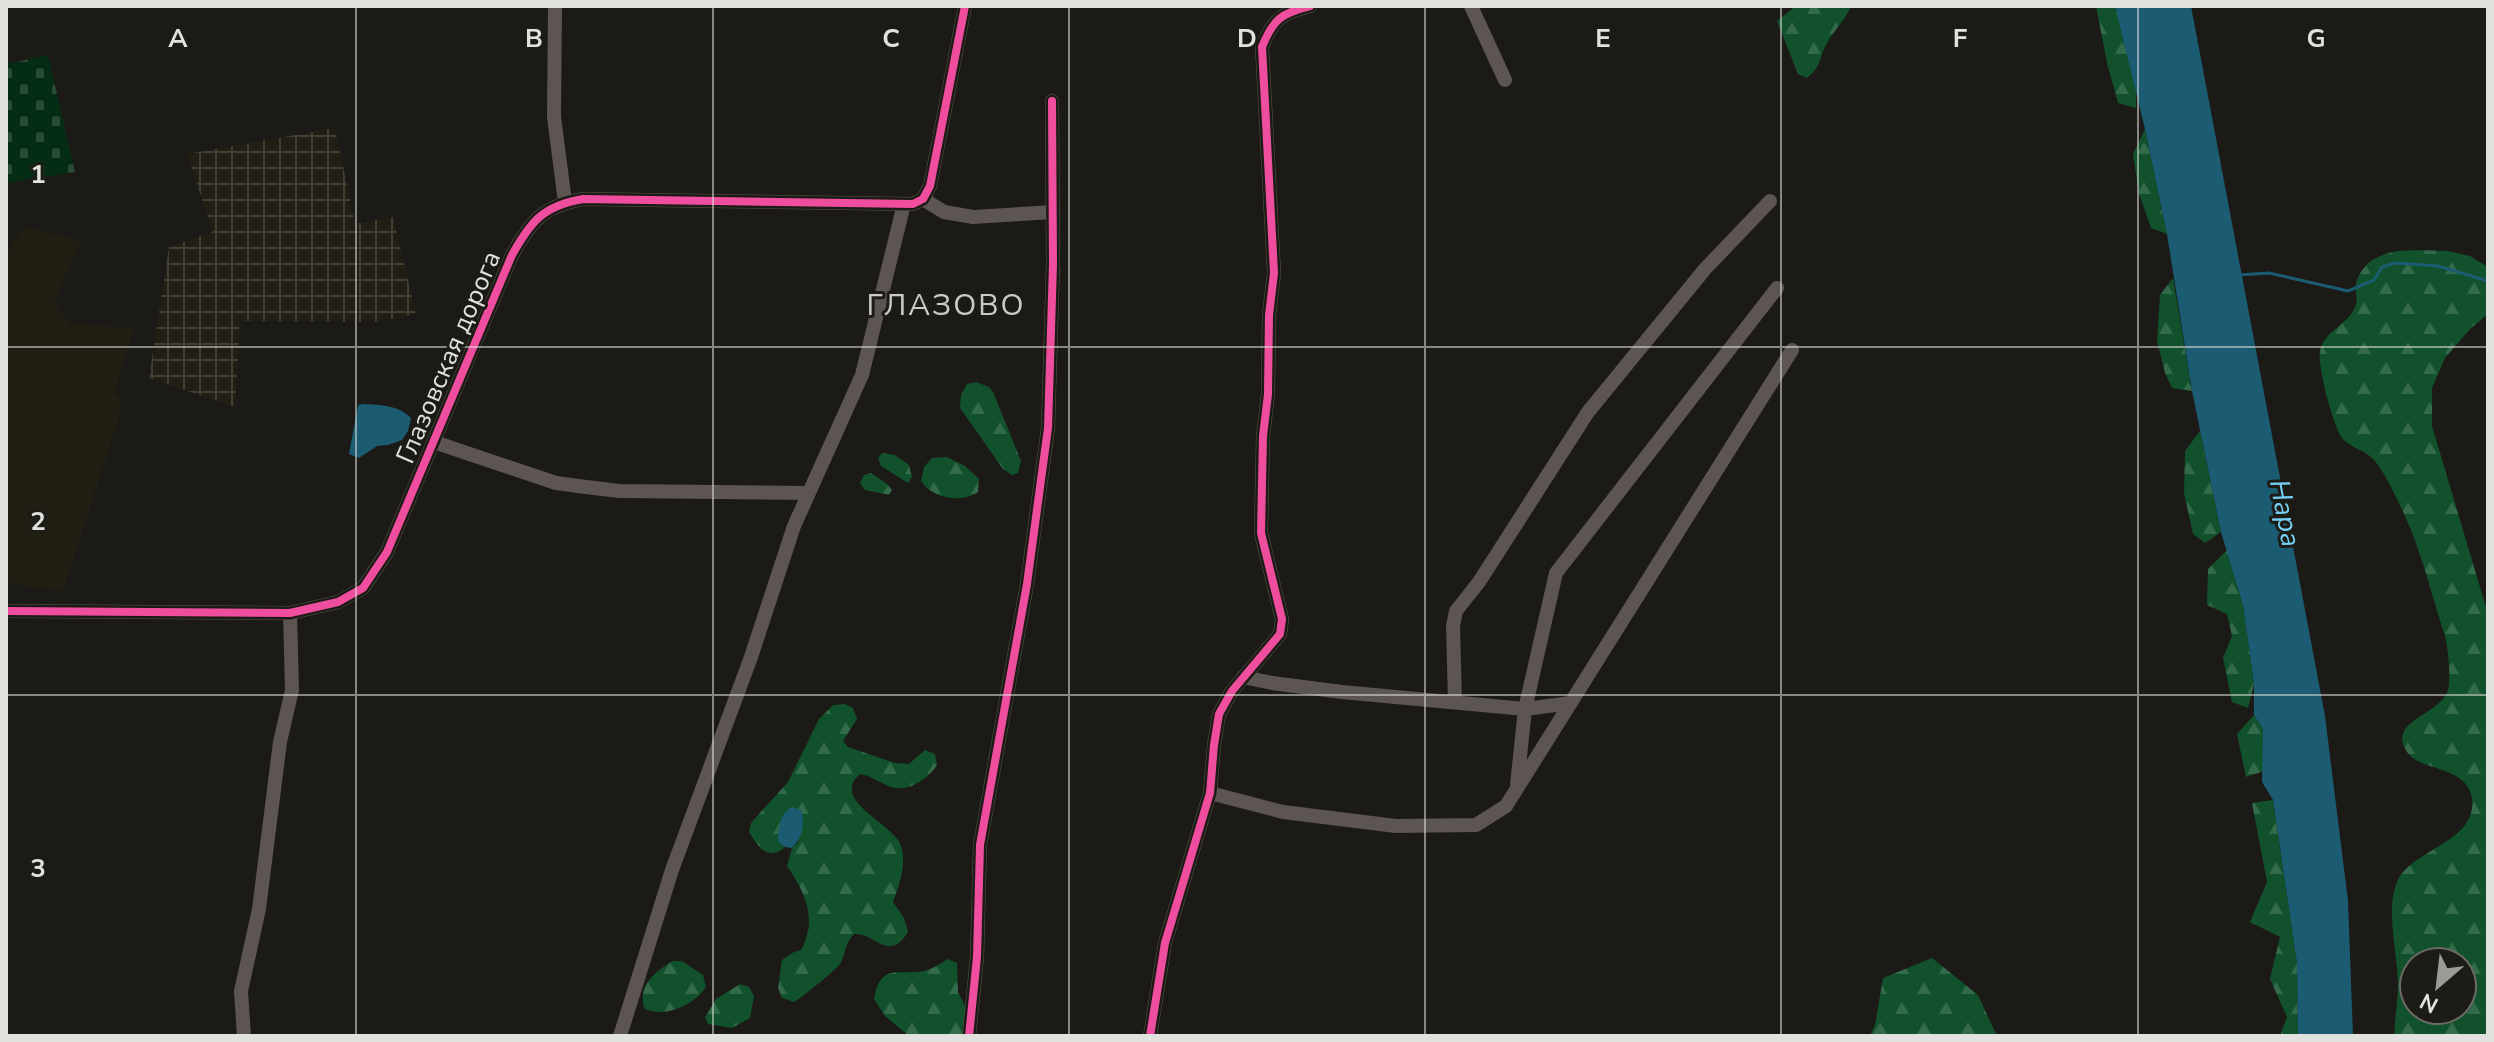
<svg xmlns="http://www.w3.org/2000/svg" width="2494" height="1042" viewBox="0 0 2494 1042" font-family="'Nunito Sans',sans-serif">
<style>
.built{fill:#211f14}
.industrial{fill:url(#industrial-grid)}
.forest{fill:url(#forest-firs);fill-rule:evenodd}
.cemetery{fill:url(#cemetery-stones)}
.water{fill:#1c5c73}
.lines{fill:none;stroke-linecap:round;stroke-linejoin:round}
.stream{stroke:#1c5c73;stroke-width:3}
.minor{stroke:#5d5551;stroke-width:14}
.cycleway-casing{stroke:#1c1b15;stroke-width:13}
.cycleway{stroke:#ef4d9e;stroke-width:8}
.grid{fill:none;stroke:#e1e1dd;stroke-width:2;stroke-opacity:0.55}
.labels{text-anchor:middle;stroke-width:6;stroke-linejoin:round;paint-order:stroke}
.street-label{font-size:26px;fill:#e1e1dd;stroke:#1c1b15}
.water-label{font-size:28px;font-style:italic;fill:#74d1f6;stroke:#1c1b15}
.quarter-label{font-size:30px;letter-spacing:2px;fill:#cccbc3;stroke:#1c1b15}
.grid-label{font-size:26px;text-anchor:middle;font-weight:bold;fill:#e1e1dd;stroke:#1c1b15;stroke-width:6;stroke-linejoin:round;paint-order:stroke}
</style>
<defs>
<pattern id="industrial-grid" width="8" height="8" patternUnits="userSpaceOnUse" patternTransform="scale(2)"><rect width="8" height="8" fill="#211f14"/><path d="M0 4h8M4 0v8" fill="none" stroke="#413f36"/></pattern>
<pattern id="forest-firs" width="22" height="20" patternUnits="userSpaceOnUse" patternTransform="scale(2)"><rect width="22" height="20" fill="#11512c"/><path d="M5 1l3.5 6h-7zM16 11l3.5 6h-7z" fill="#336a4a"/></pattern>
<pattern id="cemetery-stones" width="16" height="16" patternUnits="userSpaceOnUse" patternTransform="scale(2)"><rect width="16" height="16" fill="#052c15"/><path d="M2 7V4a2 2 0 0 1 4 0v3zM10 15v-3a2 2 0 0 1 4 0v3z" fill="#294a37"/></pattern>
</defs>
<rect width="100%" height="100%" fill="#1b1a16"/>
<path class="built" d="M25 227 81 240 54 302 71 324 134 328 114 394 122 397 118 421 63 591 6 583V253Z"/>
<path class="industrial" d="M335 128 355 224 393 217 416 314 374 322 240 321 235 407 149 378 169 247 213 232 187 154Z"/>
<path class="forest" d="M1796 6H1851C1845 21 1833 31 1826 45 1818 60 1822 66 1807 78L1798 74 1777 21Z
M2096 6H2115L2136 88V108L2118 103 2107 63Z
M2145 129 2167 234 2151 228 2139 194 2133 154Z
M2448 251 2470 256 2488 267V314L2471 328 2445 358 2432 388V426L2488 614V1036H2394C2395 1018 2398 1000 2398 982 2397 952 2385 906 2398 880 2413 849 2477 842 2472 799 2468 765 2420 772 2407 752 2386 720 2440 716 2448 690 2451 680 2448 646 2445 636 2432 597 2422 553 2405 516 2398 501 2383 468 2372 458 2364 450 2349 447 2342 438 2333 426 2317 365 2320 351 2324 330 2351 324 2356 304 2358 297 2354 287 2357 280 2371 243 2417 251 2448 251ZM2414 962H2462V1010H2414Z
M2173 278 2192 391 2172 388 2165 373 2157 341 2160 295Z
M976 382 989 387 993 392 1021 461 1018 473 1012 475 1003 469 960 408 961 395 967 384Z
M2200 431 2221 532 2205 543 2193 534 2184 493 2185 451Z
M882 453 895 455 909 465 912 477 908 483 881 466 878 458Z
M947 457 965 466 979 479 978 492C960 504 932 498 921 481L924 467 932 458Z
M871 473 887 484 892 490 889 495 865 490 860 483 864 475Z
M2228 549 2243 605 2254 684 2248 708 2232 702 2223 658 2232 636 2227 614 2207 605 2208 569Z
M845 704 853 708 857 719 843 741 848 747 895 763 909 764 925 750 935 754 937 765C929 778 908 793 891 787 880 783 872 776 860 774 829 801 894 823 901 846 907 863 899 886 893 902L904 918 908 932C888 964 876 932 854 934 845 943 846 953 840 964 838 968 800 999 794 1002L782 998 778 988 782 960 792 953 801 950C818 920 805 892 787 866L792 848 799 841H778L785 847C769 862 758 847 749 832L751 823 788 782 819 719 833 705Z
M2254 715 2263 729 2264 771 2246 777 2237 734Z
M2273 800 2297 963 2298 1034 2280 1036 2287 1017 2270 979 2280 937 2250 922 2267 882 2252 803Z
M1932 958 1978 995 1997 1036H1870L1875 1025 1883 978Z
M948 959 957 963 958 992 966 1008 963 1036H909L885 1016 874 999C881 962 897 976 924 971 933 969 941 963 948 959Z
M673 961H682L703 975 706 987C694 1005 666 1018 645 1009 636 987 655 971 673 961Z
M740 984 749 987 754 996 750 1018 732 1028 708 1024 705 1017 716 999Z"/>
<path class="cemetery" d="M48 55 75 172 6 183V64Z"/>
<path class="water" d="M2115 6H2191L2325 716 2348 901 2353 1036H2298L2297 963 2273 800 2262 782 2263 729 2254 715V684L2243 605 2221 532 2192 391 2167 234 2145 129Z
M363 404C380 405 399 405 411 418L408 431 402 440 388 445 377 446 359 458 349 454 358 405Z
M792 807 801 810C805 824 803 836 792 848L785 847 778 841C779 827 779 815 792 807Z"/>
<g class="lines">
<path class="stream" d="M2238 275 2269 273 2348 291 2374 280 2382 267 2395 263 2438 266 2488 281"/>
<path class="minor" d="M555 6 554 117 565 202
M1471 6 1505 80
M923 199 944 212 973 217 1053 212
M434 442 556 483 578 486 619 491 808 493
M6 611 290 613 338 602 363 588 387 552 512 255C531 221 543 206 583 199L913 204 923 199 930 186 965 6
M1243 677 1272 683 1342 692 1525 709 1571 703
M1455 702 1453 626 1456 611 1479 582 1588 412 1705 269 1770 201
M1517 785 1525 709 1556 573 1777 288
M1210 793 1283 812 1396 826 1476 825 1506 806 1792 350
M244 1036 241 991 259 909 280 742 292 690 290 613
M620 1036 672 870 751 657 794 526 862 375 904 204
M969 1036 977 957 980 845 1027 584 1048 428 1053 264 1052 101
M1150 1036 1165 943 1210 793 1214 745 1219 714 1232 691 1280 634 1282 619 1261 533 1263 436 1268 394 1269 315 1274 273 1262 47C1273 19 1282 13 1310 6"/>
<defs>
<path id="cycleway" d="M6 611 290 613 338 602 363 588 387 552 512 255C531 221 543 206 583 199L913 204 923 199 930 186 965 6
M969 1036 977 957 980 845 1027 584 1048 428 1053 264 1052 101
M1150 1036 1165 943 1210 793 1214 745 1219 714 1232 691 1280 634 1282 619 1261 533 1263 436 1268 394 1269 315 1274 273 1262 47C1273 19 1282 13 1310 6"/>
</defs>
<use href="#cycleway" class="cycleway-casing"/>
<use href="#cycleway" class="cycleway"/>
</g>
<path class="grid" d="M356 6V1036M713 6V1036M1069 6V1036M1425 6V1036M1781 6V1036M2138 6V1036M6 347H2488M6 695H2488"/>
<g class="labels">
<g class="street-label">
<text transform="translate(448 357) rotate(-67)" y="9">Глазовская дорога</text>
</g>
<g class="water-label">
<text transform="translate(2286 513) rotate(79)" y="10">Нара</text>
</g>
<g class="quarter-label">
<text x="946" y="315">ГЛАЗОВО</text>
</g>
</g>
<g class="grid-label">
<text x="178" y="47">A</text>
<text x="534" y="47">B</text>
<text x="891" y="47">C</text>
<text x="1247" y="47">D</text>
<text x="1603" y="47">E</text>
<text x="1960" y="47">F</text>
<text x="2316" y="47">G</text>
<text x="38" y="183">1</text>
<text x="38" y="530">2</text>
<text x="38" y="877">3</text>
</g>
<rect width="2494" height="1042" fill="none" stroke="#e1e1dd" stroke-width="16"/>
<g transform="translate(2438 986) rotate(208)"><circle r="38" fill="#1c1b15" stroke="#6b6a65" stroke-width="2"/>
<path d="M0-6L14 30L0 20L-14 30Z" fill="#9c9b97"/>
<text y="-12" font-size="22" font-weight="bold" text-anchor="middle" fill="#e1e1dd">N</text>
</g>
</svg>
